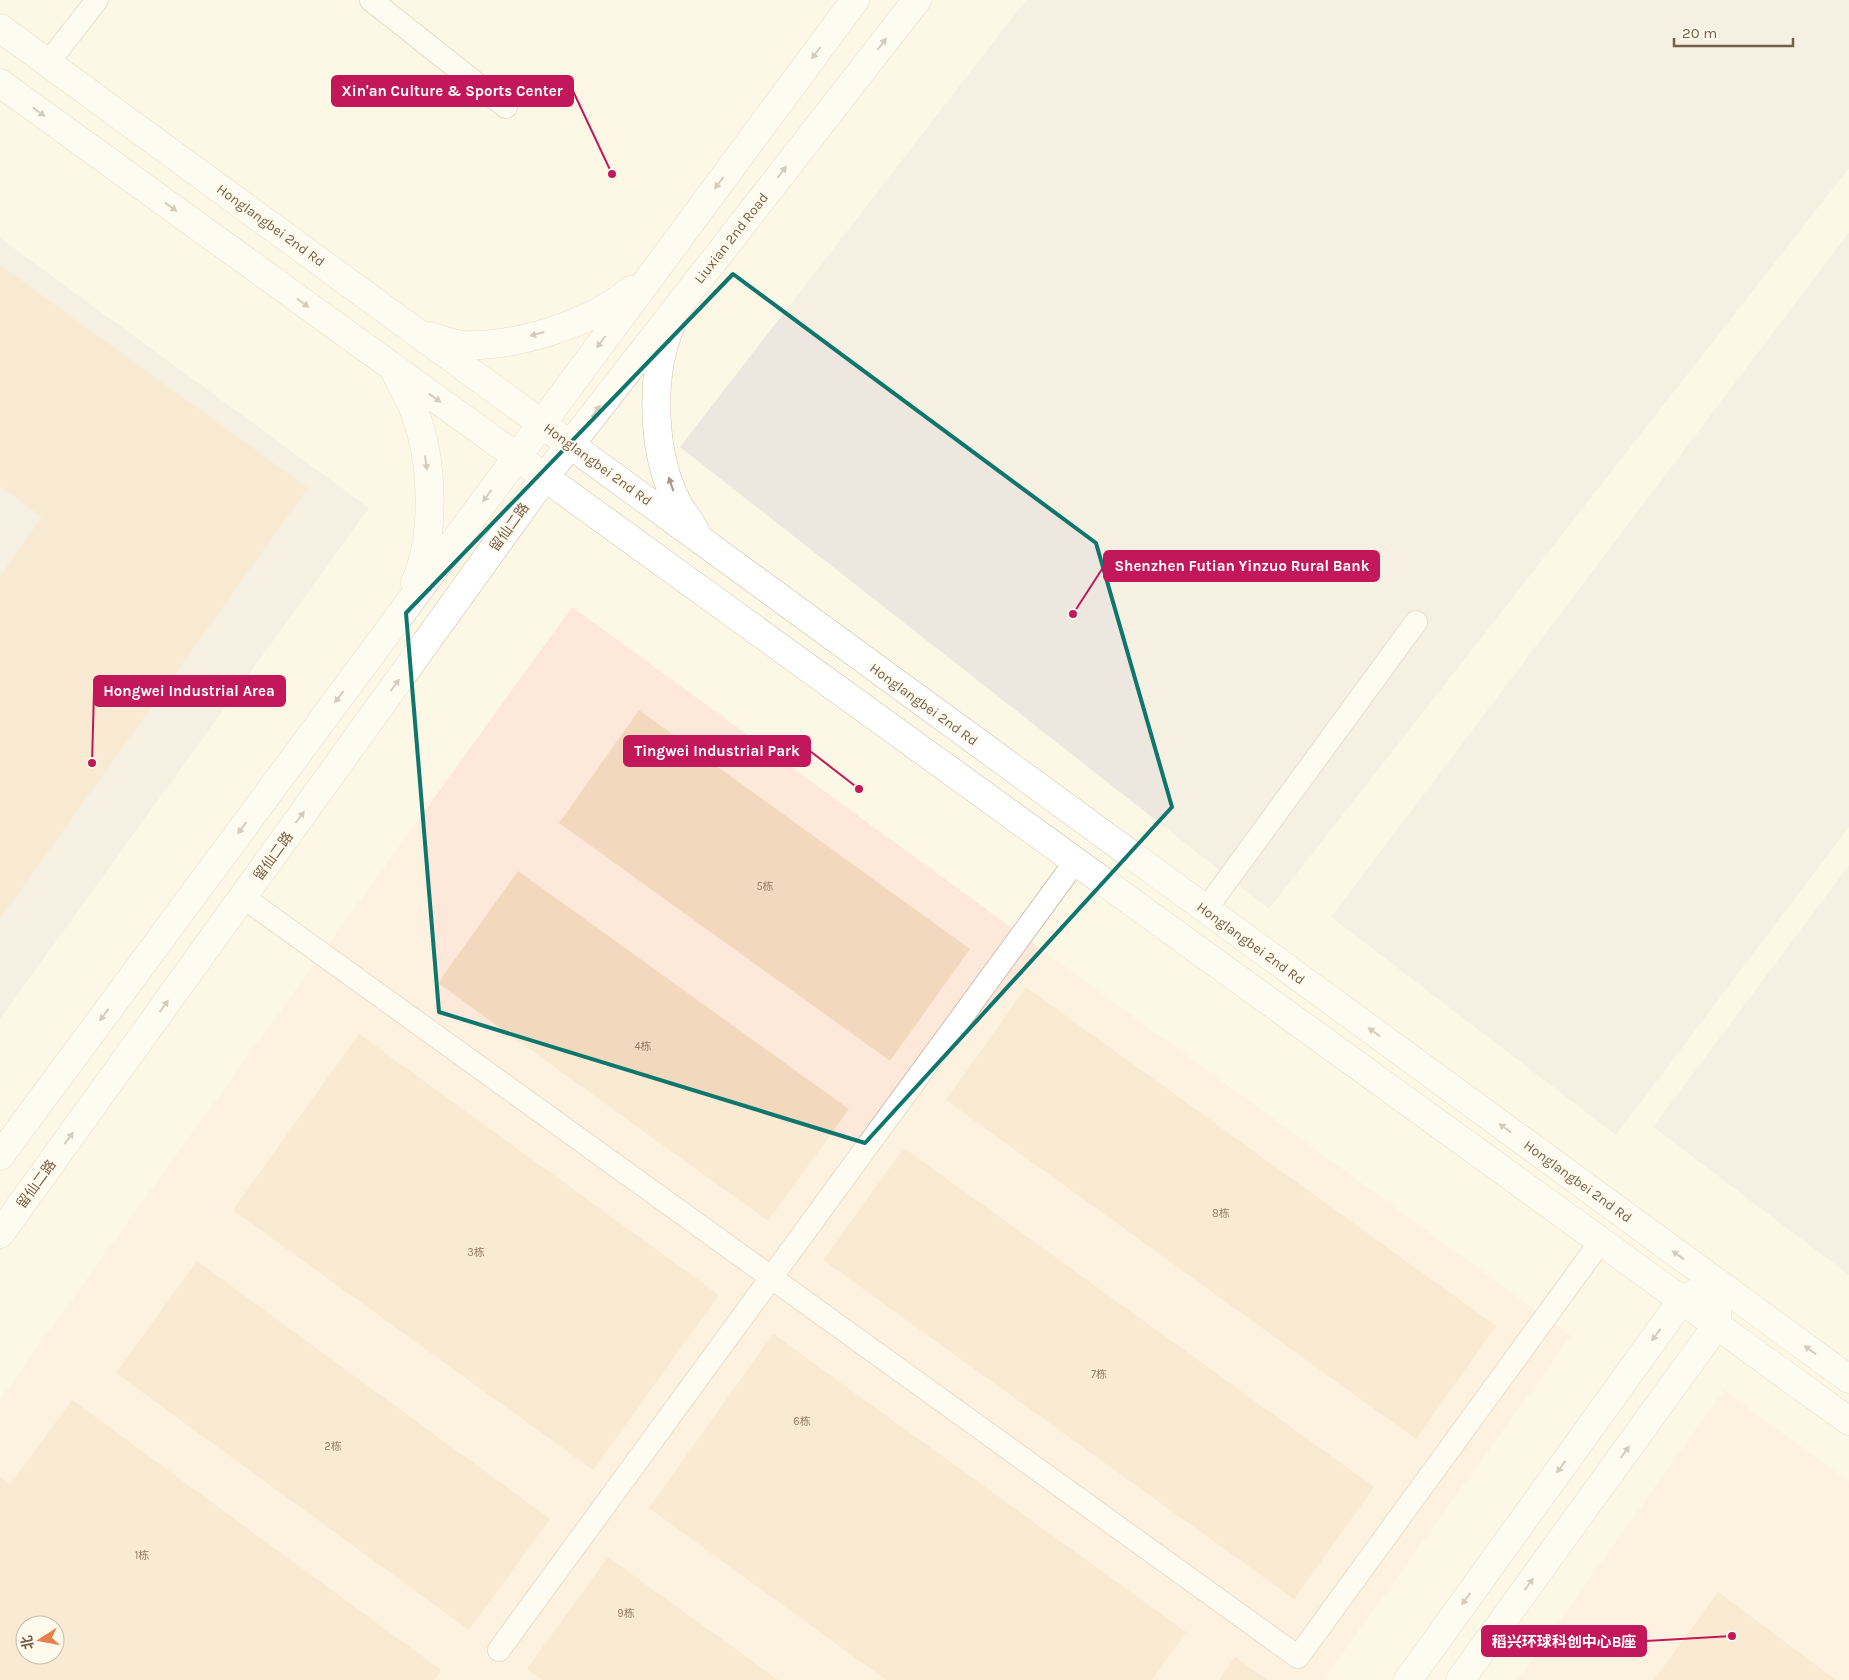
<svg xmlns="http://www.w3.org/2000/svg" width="1849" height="1680" viewBox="0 0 1849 1680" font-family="Karla,'Noto Sans SC',sans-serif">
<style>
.commercial{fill:#fde8d9;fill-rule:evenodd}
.industrial{fill:#ede7e0}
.building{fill:#f2d9bd;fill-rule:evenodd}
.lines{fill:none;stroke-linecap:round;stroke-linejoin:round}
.lane-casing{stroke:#cfbfac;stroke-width:24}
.street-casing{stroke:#cfbfac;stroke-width:29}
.secondary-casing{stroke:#d2c0a9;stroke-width:29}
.lane{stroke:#fff;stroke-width:22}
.street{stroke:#fff;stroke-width:28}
.secondary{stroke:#fff;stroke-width:28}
.oneway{fill:#a69789}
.marked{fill:none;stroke:#0f766e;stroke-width:4;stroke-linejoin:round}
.labels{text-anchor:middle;stroke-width:4;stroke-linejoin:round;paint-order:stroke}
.number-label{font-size:11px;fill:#957e67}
.street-label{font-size:14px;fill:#765f4a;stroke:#fffaec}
.leader{fill:none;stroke:#c2185b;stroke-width:2}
.callout-dot{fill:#c2185b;stroke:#fffaec;stroke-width:2}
.callout{fill:#c2185b;stroke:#c2185b;stroke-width:2}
.callout-label{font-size:15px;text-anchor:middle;font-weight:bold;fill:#fff}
</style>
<rect width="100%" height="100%" fill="#fdf7e6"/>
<path class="commercial" d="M572 607 1571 1336 1323 1680H0V1399ZM25 1625H55V1655H25Z
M1724 1390 1849 1482V1680H1517Z"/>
<path class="industrial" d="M1026 0H1849V168L1269 909 680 447Z
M1849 232V827L1616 1135 1331 917Z
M0 238 369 508 0 1019Z
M1849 865V1275L1653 1127Z"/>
<path class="building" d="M0 265 308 488 0 919V576L42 517 0 486Z
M639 710 970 949 890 1061 559 823Z
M518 871 849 1109 768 1221 438 983Z
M1026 987 1496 1326 1416 1439 946 1100Z
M359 1034 719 1295 593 1470 233 1210Z
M904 1148 1374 1487 1294 1599 823 1260Z
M197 1261 550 1519 469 1630 116 1373Z
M773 1334 1186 1632 1152 1680H886L649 1508Z
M72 1400 441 1670 434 1680H0V1477L10 1485ZM25 1625H55V1655H25Z
M608 1557 778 1680H542L527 1669Z
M1718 1592 1836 1680H1654Z
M1235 1657 1267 1680H1219Z"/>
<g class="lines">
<defs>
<path id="lane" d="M371 0 506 107
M48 63 97 0
M243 897 1298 1657 1601 1241
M1206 909 1416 622
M499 1650 1075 862"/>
<path id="street" d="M1408 1680 1682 1300 1718 1283 1717 1325 1460 1680"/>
<path id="secondary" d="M0 28 1849 1379
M0 83 1849 1421
M671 325C649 376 652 455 678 504 683 513 690 521 695 530
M430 336C440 339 452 344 463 345 516 347 591 324 631 290
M395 372C402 385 410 399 415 413 433 461 436 536 415 583
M0 1156 855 0
M0 1234 545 477 917 0"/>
</defs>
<use href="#lane" class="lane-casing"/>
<use href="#street" class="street-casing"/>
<use href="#secondary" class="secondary-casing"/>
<use href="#lane" class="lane"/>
<use href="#street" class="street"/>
<use href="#secondary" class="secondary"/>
</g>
<defs><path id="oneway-solid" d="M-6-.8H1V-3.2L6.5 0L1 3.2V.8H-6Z" transform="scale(1.25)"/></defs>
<g class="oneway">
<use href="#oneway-solid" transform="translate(882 44) rotate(-52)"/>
<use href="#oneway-solid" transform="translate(816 53) rotate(127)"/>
<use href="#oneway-solid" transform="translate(39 112) rotate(36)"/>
<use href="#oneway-solid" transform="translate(782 172) rotate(-52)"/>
<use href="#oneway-solid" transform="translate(719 183) rotate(127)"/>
<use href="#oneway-solid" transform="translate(171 207) rotate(36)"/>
<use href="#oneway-solid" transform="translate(303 303) rotate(36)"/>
<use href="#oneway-solid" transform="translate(537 334) rotate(165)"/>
<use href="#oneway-solid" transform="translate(601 342) rotate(127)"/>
<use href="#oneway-solid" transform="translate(435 398) rotate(36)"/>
<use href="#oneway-solid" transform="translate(596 411) rotate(-52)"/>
<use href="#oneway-solid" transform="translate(426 463) rotate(82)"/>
<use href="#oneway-solid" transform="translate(671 484) rotate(-109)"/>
<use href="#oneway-solid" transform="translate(487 496) rotate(126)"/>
<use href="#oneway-solid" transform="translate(395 685) rotate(-54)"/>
<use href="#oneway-solid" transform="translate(339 697) rotate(126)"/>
<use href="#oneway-solid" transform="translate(300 817) rotate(-54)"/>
<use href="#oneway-solid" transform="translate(242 828) rotate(126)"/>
<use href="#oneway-solid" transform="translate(164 1006) rotate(-54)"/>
<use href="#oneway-solid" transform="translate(104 1015) rotate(126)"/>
<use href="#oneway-solid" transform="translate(1374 1032) rotate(-144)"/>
<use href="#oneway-solid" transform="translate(1505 1128) rotate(-144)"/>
<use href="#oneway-solid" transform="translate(69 1138) rotate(-54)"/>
<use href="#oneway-solid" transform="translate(1678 1255) rotate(-144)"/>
<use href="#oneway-solid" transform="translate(1656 1335) rotate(126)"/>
<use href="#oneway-solid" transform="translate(1810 1350) rotate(-144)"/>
<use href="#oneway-solid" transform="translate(1625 1452) rotate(-54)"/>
<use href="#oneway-solid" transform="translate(1561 1467) rotate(126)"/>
<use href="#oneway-solid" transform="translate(1529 1584) rotate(-54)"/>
<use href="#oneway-solid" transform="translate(1466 1599) rotate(126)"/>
</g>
<path d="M0 0H1849V1680H0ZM733 274 1096 543 1172 807 865 1143 439 1012 406 613Z" fill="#fdf7e6" fill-opacity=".55" fill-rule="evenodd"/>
<path class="marked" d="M733 274 1096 543 1172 807 865 1143 439 1012 406 613Z"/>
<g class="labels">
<g class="number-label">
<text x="765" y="890">5栋</text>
<text x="643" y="1050">4栋</text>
<text x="1221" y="1217">8栋</text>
<text x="476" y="1256">3栋</text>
<text x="1099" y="1378">7栋</text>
<text x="802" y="1425">6栋</text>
<text x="333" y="1450">2栋</text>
<text x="142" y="1559">1栋</text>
<text x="626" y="1617">9栋</text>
</g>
<g class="street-label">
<text transform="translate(271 225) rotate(36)" y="5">Honglangbei 2nd Rd</text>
<text transform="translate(731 238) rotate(-52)" y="5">Liuxian 2nd Road</text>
<text transform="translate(598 464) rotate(36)" y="5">Honglangbei 2nd Rd</text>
<text transform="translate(509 527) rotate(-54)" y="5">留仙二路</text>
<text transform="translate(924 704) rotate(36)" y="5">Honglangbei 2nd Rd</text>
<text transform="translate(273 856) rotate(-54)" y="5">留仙二路</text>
<text transform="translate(1251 943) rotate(36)" y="5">Honglangbei 2nd Rd</text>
<text transform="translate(1578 1181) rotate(36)" y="5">Honglangbei 2nd Rd</text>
<text transform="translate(36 1184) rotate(-54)" y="5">留仙二路</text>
</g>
</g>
<path class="leader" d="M612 174L573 91M1073 614L1104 566M92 763L94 691M859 789L810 751M1732 1636L1646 1641"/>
<g class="callout-dot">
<circle cx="612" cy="174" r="5"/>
<circle cx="1073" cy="614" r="5"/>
<circle cx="92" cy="763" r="5"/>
<circle cx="859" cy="789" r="5"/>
<circle cx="1732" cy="1636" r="5"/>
</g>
<g class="callout">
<rect x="332" y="76" width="241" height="30" rx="5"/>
<rect x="1104" y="551" width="275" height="30" rx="5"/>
<rect x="94" y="676" width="191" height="30" rx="5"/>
<rect x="624" y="736" width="186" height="30" rx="5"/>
<rect x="1482" y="1626" width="164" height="30" rx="5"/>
</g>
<g class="callout-label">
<text x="452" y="96">Xin'an Culture &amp; Sports Center</text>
<text x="1242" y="571">Shenzhen Futian Yinzuo Rural Bank</text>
<text x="189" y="696">Hongwei Industrial Area</text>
<text x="717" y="756">Tingwei Industrial Park</text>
<text x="1564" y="1647">稻兴环球科创中心B座</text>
</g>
<g transform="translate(40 1640) rotate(259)"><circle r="24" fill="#fffaec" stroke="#c8bcab"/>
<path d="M0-4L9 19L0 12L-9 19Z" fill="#e88149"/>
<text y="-8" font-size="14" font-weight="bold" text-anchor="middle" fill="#765f4a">北</text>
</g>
<path d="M1674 38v8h119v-8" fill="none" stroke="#765f4a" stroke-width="2.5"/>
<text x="1682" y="38" font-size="15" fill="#765f4a" stroke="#fffaec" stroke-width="4" paint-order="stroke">20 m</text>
</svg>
